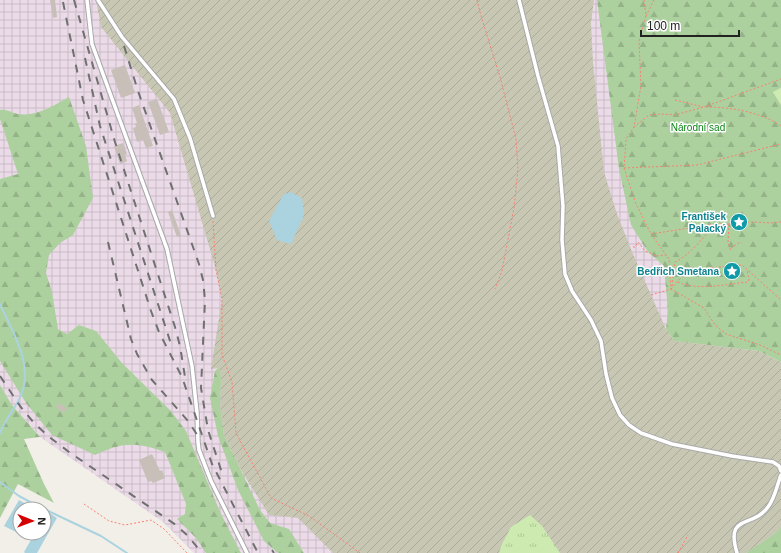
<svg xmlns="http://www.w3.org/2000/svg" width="781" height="553" viewBox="0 0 781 553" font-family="Helvetica,sans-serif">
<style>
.industrial{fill:url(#industrial-grid)}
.construction{fill:url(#construction-furrows)}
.grass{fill:url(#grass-tufts)}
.forest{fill:url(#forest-firs)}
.water{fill:#aad3df}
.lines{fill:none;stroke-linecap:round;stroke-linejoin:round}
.stream{stroke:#aad3df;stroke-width:2}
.building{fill:#c7bfb8}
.service-casing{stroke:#a9a9a9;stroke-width:5.5}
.path{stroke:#fa8072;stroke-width:1;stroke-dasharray:2 2;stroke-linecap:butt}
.service{stroke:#fff;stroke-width:3.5}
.rail{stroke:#707070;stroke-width:2;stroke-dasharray:8 8;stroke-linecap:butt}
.labels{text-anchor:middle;stroke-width:3;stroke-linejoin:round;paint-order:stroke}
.park-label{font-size:10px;fill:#0c8416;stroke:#fff}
.culture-label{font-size:10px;font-weight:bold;fill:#0d838f;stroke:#fff;text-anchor:end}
</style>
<defs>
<pattern id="industrial-grid" width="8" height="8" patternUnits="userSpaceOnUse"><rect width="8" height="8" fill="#ebdbe8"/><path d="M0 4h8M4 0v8" fill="none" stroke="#c9bcc7"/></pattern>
<pattern id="construction-furrows" width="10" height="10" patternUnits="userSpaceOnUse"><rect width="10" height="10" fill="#c7c7b4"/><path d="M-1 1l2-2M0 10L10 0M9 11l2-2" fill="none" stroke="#abab9a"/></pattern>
<pattern id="grass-tufts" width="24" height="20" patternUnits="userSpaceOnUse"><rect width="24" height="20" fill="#cdebb0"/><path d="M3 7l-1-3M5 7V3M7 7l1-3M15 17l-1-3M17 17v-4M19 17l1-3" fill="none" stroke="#b0c997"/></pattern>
<pattern id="forest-firs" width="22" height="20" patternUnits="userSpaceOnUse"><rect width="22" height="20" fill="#add19e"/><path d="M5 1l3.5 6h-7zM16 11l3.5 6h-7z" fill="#95b388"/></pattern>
</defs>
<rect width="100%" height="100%" fill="#f2efe9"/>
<path class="industrial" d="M0 0H601L648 252 664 266 719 342 781 362V538L772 553H194L163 522 40 437 12 405 0 385Z"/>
<path class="construction" d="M96 0H594L591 23 593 62 604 172 617 214 633 254 666 329 674 341 759 351 781 362V527L774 534 746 553H333L298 518 269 515 241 470 224 435 220 407 221 378 219 368 211 369 222 299 216 270 170 113 101 27Z"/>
<path class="grass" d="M781 88V105L773 92Z
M530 515 542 526 560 553H499L502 544 511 527Z"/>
<path class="forest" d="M597 0H781V88L773 92 781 105V362L759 351 674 341 666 329 668 311 664 266 648 252 631 225 619 169Z
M69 97 86 146 93 198 73 235 60 243 49 255 46 273 52 292 58 329 67 334 79 325 96 331 122 363 171 411 186 431 221 514 241 553H206L196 538 177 519 185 514 186 504 165 452C135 442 123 442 95 455L52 435 26 403 0 361V179L18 174 0 119V110C7 109 12 113 18 114 37 117 54 105 69 97Z
M219 367 221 378 220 407 224 435 260 510 270 523 289 529 304 553H278L264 541 238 490 218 436 210 398 215 371Z
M0 385 12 405 40 437 24 439 44 484 54 503 18 484 0 518Z
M781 527V553H746L774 534Z"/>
<path class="water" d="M290 192 302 198 304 215 291 244 277 240 269 221 283 195Z
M19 500 35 509H20V526L18 525 16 529 19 531 18 533 4 526Z
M48 512 57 518 37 553H25L24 552 35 533H44V519Z"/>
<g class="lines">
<path class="stream" d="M0 304C12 331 34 365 21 395 16 408 5 419 0 433
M0 482 19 496 43 509
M44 509 101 536 127 553"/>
</g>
<path class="building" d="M50 0H55L57 17 53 18Z
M125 65 135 93 121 98 111 70Z
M157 99 169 132 160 135 148 102Z
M139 105 153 146 146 148 143 140 137 142 133 128 136 127 135 124 137 123 132 108Z
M123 143 127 154 125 155 127 161 120 164 114 146Z
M172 210 181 236 177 237 168 212Z
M60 403 67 409 63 413 56 407Z
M152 454 160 471 162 470 165 478 153 483 151 481 148 482 139 460Z"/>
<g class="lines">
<defs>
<path id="service" d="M87 0 92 44 167 249 192 366 197 413 198 442 199 450 211 481 247 553
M98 0 122 37 174 99 190 138 213 216
M519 0 538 76 558 146 563 206 562 240 565 274 572 291 591 320 601 341 606 374 612 398 620 415 629 425 641 433 672 444 732 456 773 462 779 466 781 471
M737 553C725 513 752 529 768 507 775 498 777 485 781 475"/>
</defs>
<use href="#service" class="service-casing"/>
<path class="path" d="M477 0 481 16 500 77 516 139 518 169 514 208 502 271 495 289
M644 0 646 16 639 41 641 86 634 127 626 139 624 168 636 204 651 234 669 259 671 289 704 308 715 325 726 334 760 345 781 355
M646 16 654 0
M675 100 703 107
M706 107C730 107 761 112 781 126
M634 127 649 115 663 114 675 115 704 107 781 79
M624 168 697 165 781 144
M213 221 216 270 222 299V355L232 382 236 433 271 498 309 516 360 553
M729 224 728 242 731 251
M651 234 715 224
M633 247H635L638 242 645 251 657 256 666 255
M731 248 738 243H742
M678 282C697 291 728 284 748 282L749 280 747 270
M672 286 675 262C690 255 704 237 715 224H729L734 225 752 222 771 223 781 222
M671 289 685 273 698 269 742 265 781 300
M651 295 671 289
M84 504 109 521 125 525 151 520 164 529 187 553
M678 553 688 535"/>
<use href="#service" class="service"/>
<path class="rail" d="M74 0 115 142 175 327 180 346 185 377
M63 2 83 100 151 311 159 332 182 377 212 464 258 553
M124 46 138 91 199 264 203 280 205 300 201 388 208 430 222 473
M85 58 100 126 172 347
M108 242 131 339 137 354 152 380 188 421 198 436
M0 376 20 406 34 423 48 436 69 452 176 525 188 536 202 553
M272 550 274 553"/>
</g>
<defs>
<symbol id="sight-disc" viewBox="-11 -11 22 22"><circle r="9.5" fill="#0f9aa8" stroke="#fff"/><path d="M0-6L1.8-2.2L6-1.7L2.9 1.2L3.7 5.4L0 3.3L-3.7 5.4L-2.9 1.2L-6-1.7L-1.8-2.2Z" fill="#fff"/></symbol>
</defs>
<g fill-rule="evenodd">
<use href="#sight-disc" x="729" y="212" width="20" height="20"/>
<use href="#sight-disc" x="722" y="261" width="20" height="20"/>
</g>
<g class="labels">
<g class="park-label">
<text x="698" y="131">Národní sad</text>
</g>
<g class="culture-label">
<text x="726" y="220">František<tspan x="726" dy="12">Palacký</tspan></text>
<text x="719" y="275">Bedřich Smetana</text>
</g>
</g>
<g transform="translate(32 521) rotate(91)"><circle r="19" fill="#ffffff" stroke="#a7a7a7"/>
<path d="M0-3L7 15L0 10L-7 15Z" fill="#d40000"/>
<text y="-6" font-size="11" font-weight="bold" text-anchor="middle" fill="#222222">N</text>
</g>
<path d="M641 30v6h98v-6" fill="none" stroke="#222222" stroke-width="2"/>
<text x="647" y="30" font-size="12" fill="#222222" stroke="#ffffff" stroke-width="3" paint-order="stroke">100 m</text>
</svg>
